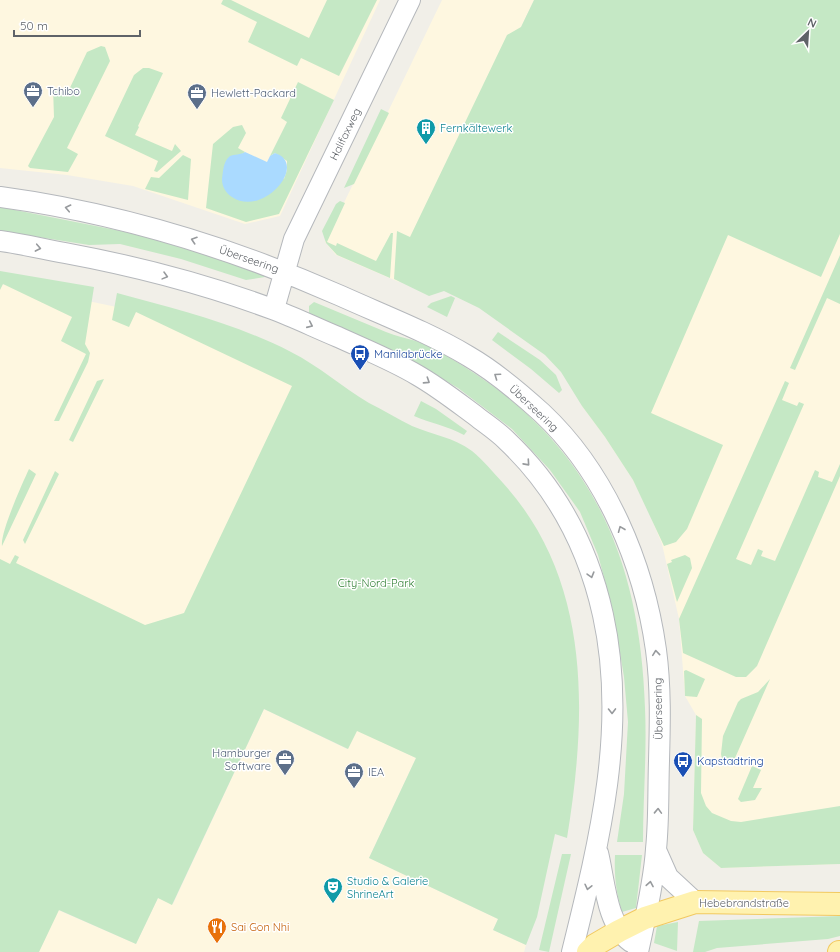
<svg xmlns="http://www.w3.org/2000/svg" width="840" height="952" viewBox="0 0 840 952" font-family="Quicksand,sans-serif">
<style>
.commercial{fill:#fef7e0}
.green{fill:#c5e8c5}
.water{fill:#aadaff}
.lines{fill:none;stroke-linecap:round;stroke-linejoin:round}
.minor-casing{stroke:#b5b8bc;stroke-width:22}
.major-casing{stroke:#f2c960;stroke-width:24}
.minor{stroke:#fff;stroke-width:20}
.major{stroke:#fff2af;stroke-width:22}
.oneway{stroke:#979a9d}
.labels{text-anchor:middle;stroke-width:3;stroke-linejoin:round;paint-order:stroke}
.service-label{font-size:11px;fill:#4e5e75;stroke:#fff;text-anchor:start}
.culture-label{font-size:11px;fill:#0d838f;stroke:#fff;text-anchor:start}
.street-label{font-size:11px;fill:#5f6368;stroke:#fff}
.transit-label{font-size:11px;fill:#164399;stroke:#fff;text-anchor:start}
.park-label{font-size:11px;fill:#348238;stroke:#fff}
.food-label{font-size:11px;fill:#c56008;stroke:#fff;text-anchor:start}
</style>
<rect width="100%" height="100%" fill="#f1efe8"/>
<path class="commercial" d="M0 0H380L280 216 245 224 133 186 67 175 0 168Z
M442 0H534L399 282 336 255 325 242Z
M778 0H840V864L721 868 703 853 693 830 696 715 685 696 679 619 662 544 650 515 633 480 605 437 582 406Z
M0 284 21 287 131 310 313 373 187 631 142 647 0 579Z
M264 709 347 749 357 730 416 758 369 858 498 919 493 930 526 945 524 952H39L58 910 136 944 158 898 173 904Z"/>
<path class="green" d="M223 0H231L309 38 327 0H377L339 76 301 58 297 66 248 42 257 22 221 4Z
M534 0H840V234L821 277 728 235 651 413 723 445 687 529 676 542 664 546 633 480 605 437 582 406 561 372 545 355 479 308 444 291 429 296 394 279 397 231 410 237 507 35 521 27Z
M101 46 105 47 110 61 67 148 78 154 68 172 30 168 28 166 29 164 54 117 53 88 67 94 87 52Z
M143 68H149L163 73 138 126 139 127 135 135 172 151 175 144 181 151 157 172 154 171 158 161 105 136 134 75Z
M298 82 334 100 279 214 246 222 206 208 213 144 233 127 242 125 246 133 238 148 245 152 242 154 284 179 287 170V161L275 153 270 156 287 122 281 118Z
M381 109 389 113 354 184 344 188Z
M183 155 191 159 188 200 145 189 151 177 159 178Z
M340 201 345 203 327 242 336 246 337 243 376 261 391 233H393L390 278 337 255 326 243 322 231 336 204Z
M0 207 136 234 263 272 265 277 246 280 181 259 120 244 89 245 0 231Z
M840 255V304L827 298 795 370 790 368Z
M0 271 94 287 85 344 90 353 88 362 59 421H54L86 354 61 341 72 317 3 284 0 290Z
M117 293C176 309 237 324 291 352 319 366 342 387 369 403 383 410 398 419 412 426 433 435 453 437 472 451 483 460 493 472 503 483 592 581 587 715 567 838L555 834 537 917 526 945 493 930 498 919 369 858 416 758 357 731 348 749 264 709 172 905 158 898 136 944 59 910 39 952H0V559L10 564 15 555 19 557 16 563 145 625 184 613 292 386 136 312 129 327 112 320Z
M451 296 455 298 447 317 427 307 431 303Z
M314 302C338 312 362 322 386 332 396 336 406 338 416 341 432 346 449 357 463 366 593 446 640 560 645 708 647 753 643 798 643 842H617L624 794 628 722 624 677 613 611 598 555 580 512 550 470 512 429 458 388 410 360 309 314V306Z
M498 332 540 360 556 375 562 390 559 393 531 369 492 340Z
M104 379 73 442 69 440 97 381Z
M785 381 789 383 782 400 797 406 799 402 804 404 736 559 751 565 758 549 763 551 761 556 775 561 815 470 819 472 818 477 832 482 840 464V476L757 666 746 677H736L683 653 679 619Z
M421 401 436 409 467 431 464 435C448 426 430 423 414 416Z
M29 469 36 474 2 546C0 533 22 484 29 469Z
M55 471 59 474 25 544 23 540Z
M685 555 690 558 692 568 677 602 667 564 672 562 671 560Z
M686 670 705 679 697 697 685 696 684 671Z
M770 679 735 758 739 760C733 766 727 765 722 759L721 754 723 736 738 702 741 699 758 692Z
M696 715 702 719 701 793 706 806 712 813 731 821 741 822 840 806V864L721 868 703 853 693 830Z
M752 766 761 770 753 788H762L755 800 741 802 738 799Z
M562 854H571L549 952 539 950Z
M615 855H642L636 908 622 912C616 893 614 875 615 855Z
M840 916V936L828 939 717 948 705 952H693L699 921Z
M678 922 677 951 654 943 657 926Z"/>
<path class="water" d="M245 152 267 162 270 156 275 153C309 164 263 218 232 197 226 193 222 187 222 179 223 172 223 161 230 156 234 154 241 155 245 152Z"/>
<g class="lines">
<defs>
<path id="minor" d="M0 197C118 213 232 248 341 296 383 315 428 332 468 356 494 371 519 392 542 413 606 473 644 564 656 650 661 687 660 724 659 761 658 790 659 820 656 849 654 882 645 919 638 952
M0 241C22 244 43 249 65 253 135 266 205 284 272 309 294 317 316 328 338 337 364 349 392 360 417 375 438 387 457 402 476 416 486 424 497 431 506 440 557 488 588 547 603 615 628 728 599 843 572 952
M274 309 294 239 410 0
M656 850 668 877 695 902
M598 853C605 881 606 924 631 942"/>
<path id="major" d="M588 952 595 945 619 931 645 918 695 902 840 904
M839 952H840"/>
</defs>
<use href="#minor" class="minor-casing"/>
<use href="#major" class="major-casing"/>
<use href="#minor" class="minor"/>
<use href="#major" class="major"/>
</g>
<defs><path id="oneway-chevron" d="M-2-3.5L2.5 0L-2 3.5" fill="none" stroke-width="1.6" stroke-linecap="round" stroke-linejoin="round"/></defs>
<g class="oneway">
<use href="#oneway-chevron" transform="translate(68 208) rotate(-168)"/>
<use href="#oneway-chevron" transform="translate(194 240) rotate(-162)"/>
<use href="#oneway-chevron" transform="translate(38 248) rotate(11)"/>
<use href="#oneway-chevron" transform="translate(165 276) rotate(15)"/>
<use href="#oneway-chevron" transform="translate(310 325) rotate(24)"/>
<use href="#oneway-chevron" transform="translate(497 376) rotate(-145)"/>
<use href="#oneway-chevron" transform="translate(427 381) rotate(33)"/>
<use href="#oneway-chevron" transform="translate(527 463) rotate(48)"/>
<use href="#oneway-chevron" transform="translate(621 529) rotate(-112)"/>
<use href="#oneway-chevron" transform="translate(591 575) rotate(74)"/>
<use href="#oneway-chevron" transform="translate(656 653) rotate(-96)"/>
<use href="#oneway-chevron" transform="translate(612 711) rotate(89)"/>
<use href="#oneway-chevron" transform="translate(658 811) rotate(-88)"/>
<use href="#oneway-chevron" transform="translate(650 884) rotate(-80)"/>
<use href="#oneway-chevron" transform="translate(588 887) rotate(103)"/>
</g>
<defs>
<symbol id="office-pin" viewBox="-11 -11 22 30"><path d="M0 17L-7.5 6A9.5 9.5 0 1 1 7.5 6Z" fill="#5c6f8a" stroke="#fff"/><path d="M-6-3h4V-5.5h4V-3h4V5H-6ZM-1-4.5V-3h2v-1.5ZM-6 0V1H6V0Z" fill="#fff"/></symbol>
<symbol id="building-pin" viewBox="-11 -11 22 30"><path d="M0 17L-7.5 6A9.5 9.5 0 1 1 7.5 6Z" fill="#0f9aa8" stroke="#fff"/><path d="M-4-6H4V6H1V3H-1V6H-4ZM-2.5-4.3h1.7v1.8h-1.7ZM.8-4.3h1.7v1.8H.8ZM-2.5-1h1.7V.8h-1.7ZM.8-1h1.7V.8H.8Z" fill="#fff"/></symbol>
<symbol id="bus-pin" viewBox="-11 -11 22 30"><path d="M0 17L-7.5 6A9.5 9.5 0 1 1 7.5 6Z" fill="#1a4fb4" stroke="#fff"/><path d="M-5-6H5V4H4V6H2V4H-2V6H-4V4H-5ZM-3.5-4V0h7V-4ZM-3.5 1.2v1.5H-2V1.2ZM2 1.2v1.5H3.5V1.2Z" fill="#fff"/></symbol>
<symbol id="theatre-pin" viewBox="-11 -11 22 30"><path d="M0 17L-7.5 6A9.5 9.5 0 1 1 7.5 6Z" fill="#0f9aa8" stroke="#fff"/><path d="M-5-5.5Q0-4 5-5.5V0Q5 5 0 6Q-5 5-5 0ZM-3.3-2.5H-1v1.5H-3.3ZM1-2.5H3.3v1.5H1ZM-2.8 1Q0 5.5 2.8 1Z" fill="#fff"/></symbol>
<symbol id="restaurant-pin" viewBox="-11 -11 22 30"><path d="M0 17L-7.5 6A9.5 9.5 0 1 1 7.5 6Z" fill="#e8710a" stroke="#fff"/><path d="M-5-6h1v4h1v-4h1v4h1v-4h1v5L-1.5 .5V6h-2V.5L-5-1ZM5-6V6H3V1.5H1.5Q1.5-4 5-6Z" fill="#fff"/></symbol>
</defs>
<g fill-rule="evenodd">
<use href="#office-pin" x="22" y="80" width="22" height="30"/>
<use href="#office-pin" x="186" y="82" width="22" height="30"/>
<use href="#building-pin" x="415" y="117" width="22" height="30"/>
<use href="#bus-pin" x="349" y="343" width="22" height="30"/>
<use href="#office-pin" x="274" y="748" width="22" height="30"/>
<use href="#bus-pin" x="672" y="750" width="22" height="30"/>
<use href="#office-pin" x="343" y="761" width="22" height="30"/>
<use href="#theatre-pin" x="322" y="876" width="22" height="30"/>
<use href="#restaurant-pin" x="206" y="916" width="22" height="30"/>
</g>
<g class="labels">
<g class="service-label">
<text x="47" y="95">Tchibo</text>
<text x="211" y="97">Hewlett-Packard</text>
<text x="271" y="757" text-anchor="end">Hamburger<tspan x="271" dy="13">Software</tspan></text>
<text x="368" y="776">IEA</text>
</g>
<g class="culture-label">
<text x="440" y="132">Fernkältewerk</text>
<text x="347" y="885">Studio &amp; Galerie<tspan x="347" dy="13">ShrineArt</tspan></text>
</g>
<g class="street-label">
<text transform="translate(345 134) rotate(-64)" y="4">Halifaxweg</text>
<text transform="translate(249 259) rotate(19)" y="4">Überseering</text>
<text transform="translate(534 408) rotate(43)" y="4">Überseering</text>
<text transform="translate(658 709) rotate(-91)" y="4">Überseering</text>
<text x="744" y="907">Hebebrandstraße</text>
</g>
<g class="transit-label">
<text x="374" y="358">Manilabrücke</text>
<text x="697" y="765">Kapstadtring</text>
</g>
<g class="park-label">
<text x="376" y="587">City-Nord-Park</text>
</g>
<g class="food-label">
<text x="231" y="931">Sai Gon Nhi</text>
</g>
</g>
<g transform="translate(808 32) rotate(25)" stroke="#ffffff" stroke-width="3" paint-order="stroke">
<path d="M0-3L7 15L0 10L-7 15Z" fill="#5f6368"/>
<text y="-6" font-size="11" font-weight="bold" text-anchor="middle" fill="#5f6368">N</text>
</g>
<path d="M14 30v6h126v-6" fill="none" stroke="#5f6368" stroke-width="2"/>
<text x="20" y="30" font-size="12" fill="#5f6368" stroke="#ffffff" stroke-width="3" paint-order="stroke">50 m</text>
</svg>
